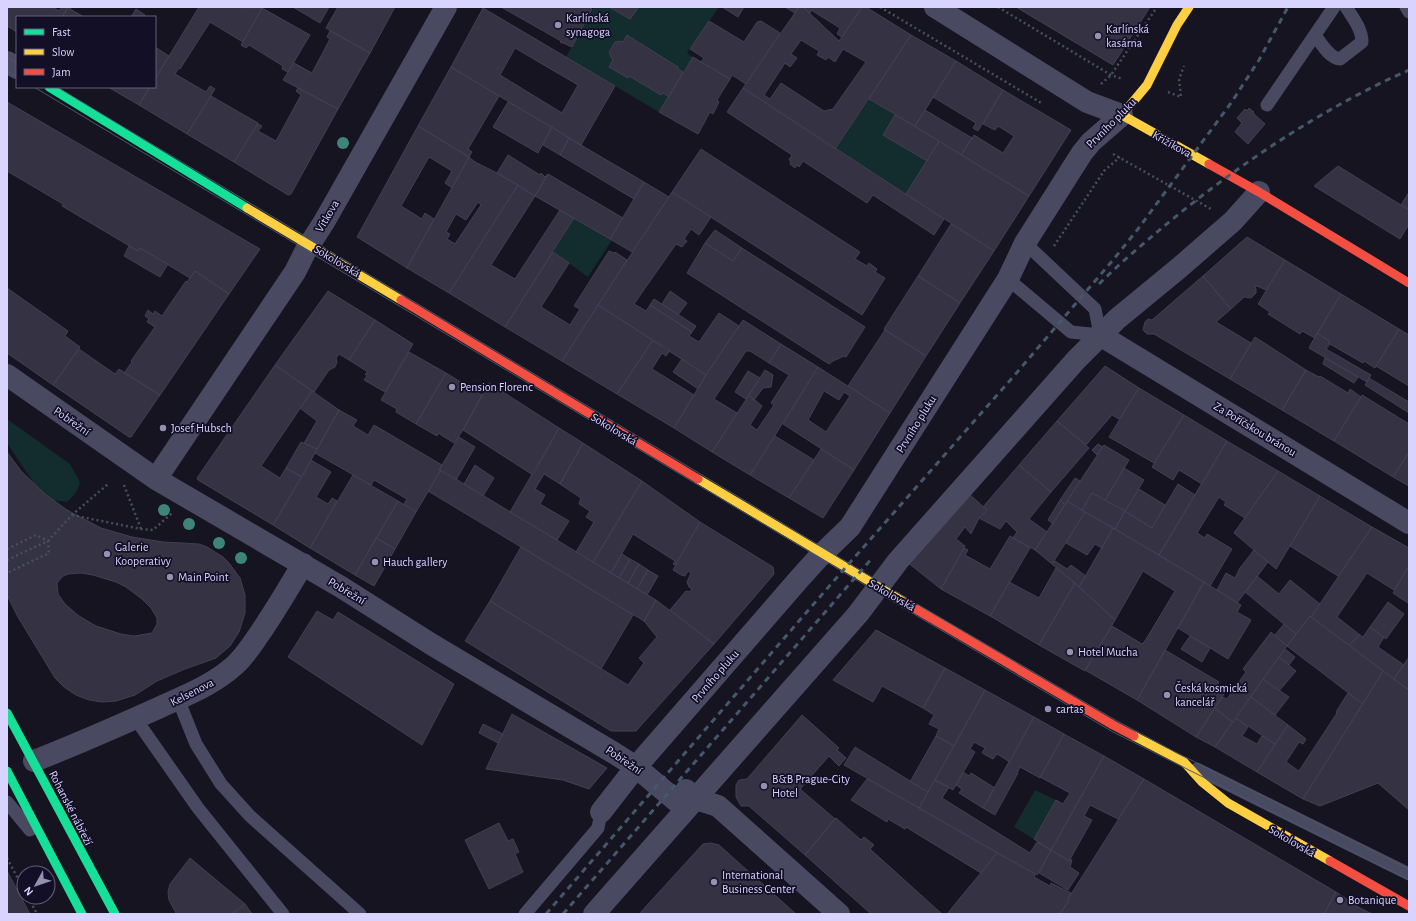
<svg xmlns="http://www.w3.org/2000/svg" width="1416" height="921" viewBox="0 0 1416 921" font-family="'Alegreya Sans',sans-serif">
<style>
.green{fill:#132c2d}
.building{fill:#343243;stroke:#433f54;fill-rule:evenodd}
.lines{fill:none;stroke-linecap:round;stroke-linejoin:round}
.path{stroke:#44505f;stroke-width:2.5;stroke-dasharray:2 3;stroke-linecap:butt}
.lane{stroke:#4a4962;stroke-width:13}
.street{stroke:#4a4962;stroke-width:22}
.fast{stroke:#16e098;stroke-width:9}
.slow{stroke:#ffcf43;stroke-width:9}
.jam{stroke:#f24e42;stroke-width:9}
.tram{stroke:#43596b;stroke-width:1}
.rail{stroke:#43596b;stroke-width:3;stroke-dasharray:6 5;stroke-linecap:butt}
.tree{fill:#3e8478}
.poi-dot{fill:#9591b1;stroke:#130f26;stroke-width:1.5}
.labels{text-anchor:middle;stroke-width:3.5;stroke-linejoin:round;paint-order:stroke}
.poi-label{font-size:12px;fill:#d9d4ff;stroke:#130f26;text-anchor:start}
.street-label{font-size:12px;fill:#d9d4ff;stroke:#130f26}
</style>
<rect width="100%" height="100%" fill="#161421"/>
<path class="green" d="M594 7H609L630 19 639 7H719L687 53 693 57 683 72 678 69V67L628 35 623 42 620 41 615 42 609 52 611 57 613 59 609 67 628 78 629 76 661 95 663 93 669 97 659 112 566 57Z
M869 99 895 115 883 135 927 161 906 194 835 149Z
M574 218 612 240 588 277 553 252Z
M7 419 70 464 80 482C78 491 74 496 67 502L52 500 40 492 7 443Z
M1035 790 1056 800 1034 839 1014 827Z"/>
<path class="building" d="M7 7H53L59 11 62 7H68L62 17H17V32L7 26Z
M68 7H72L70 9 84 17H62Z
M199 7 262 8 243 42 210 22 180 69 179 68 175 74 206 92 210 86 215 89 187 134 139 105 150 87H155V79Z
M293 7H329L320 23Z
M338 7H395L370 53 326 28Z
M501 7H589L592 9 572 47 563 43H562L560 42 561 41Z
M609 7H639L630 19Z
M722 7H744L738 17Z
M785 7H799L795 13Z
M799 7H803L839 41 862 7H866L911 35 835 149 743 88ZM801 40 819 51 817 55 826 60 828 57 835 62 843 49 866 62 833 109 824 111 781 83 770 99 764 95 785 63 790 67 797 58 791 54Z
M803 7H862L842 37 837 34 840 28 811 10 810 13Z
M1016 7H1150L1113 65Z
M262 8 310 35 288 72 282 69 283 66 249 45 246 48 241 45Z
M483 8 615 86 581 145 451 67ZM515 48 578 85 562 113 500 75Z
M136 9 145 15 144 17H131Z
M709 21 744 42 757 22 761 21 780 33 746 84 732 75 730 79 701 62 704 58 690 49Z
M330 31 370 53 338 109 283 80 294 63 312 73 330 39 327 37Z
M627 35 678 67V69L683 72 669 97 663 93 661 95 629 76 628 78 609 67 613 59 611 57 609 52 615 42 620 41 623 42Z
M911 35 956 61 915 126 869 99Z
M155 47 169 56 155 79Z
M693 57 730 79 717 100 719 102 713 114 710 112 698 134 659 112Z
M956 61 1003 90 978 131 973 128 976 123 933 97Z
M451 67 499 96 468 149 472 152 469 157 418 126Z
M108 87H150L139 105Z
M298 88 338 109 291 194 288 195 234 162 258 124 262 126 258 131 276 141 301 95 296 91Z
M743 88 944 219 934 235 873 195 867 203 803 161 799 167 797 165 795 168 790 164 791 162 789 160 792 155 727 112Z
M1003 90 1071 130 1029 196 961 155 974 135 1003 153 1014 136 998 126 995 130 983 124Z
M211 96 258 123 234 162 187 134Z
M7 102 260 249 229 294 195 271 190 278 140 248 138 251 62 206 63 204 7 171Z
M508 102 552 127 538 153 493 127Z
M1249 108 1254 112 1253 113 1265 124 1248 144 1235 132 1242 123 1237 118 1245 109 1247 111Z
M925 110 972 138 961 155 915 126Z
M895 115 939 141 927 161 883 135Z
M418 126 469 157 452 188 445 183 452 171 429 157 401 206 422 219 425 213 434 219 407 268 357 237Z
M552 127 569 138 560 155 543 145Z
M569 138 644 182 634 199 560 155Z
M939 141 1029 196 994 251 906 194Z
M701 149 860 252 855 259 867 266 869 263 877 269 875 272 885 278 862 315 672 192Z
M508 155 540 175 541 173 545 177 548 174 535 196 497 173Z
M469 157 475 162 497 173 518 185 449 293 407 268ZM478 202 481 205 455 244 447 239 450 234 446 232 456 214 466 220Z
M1338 166 1409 210V224L1400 239 1314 186Z
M548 174 623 218 610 239 535 196Z
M644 182 669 197 632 252 610 239Z
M518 185 535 196 491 265 515 279 560 210 574 218 505 327 449 293Z
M672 192 711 217 699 235 691 229 684 239 687 241 682 247 676 244 634 304 646 311 650 305 692 332 689 336 699 342 719 313 739 326 706 375 598 305Z
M1409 192V210L1401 205Z
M951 224 994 251 960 303 918 276Z
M715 230 742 248 733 261 705 243Z
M1247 237 1285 260 1266 290 1257 286 1255 287 1256 289V293L1251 298 1244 297 1231 309 1203 276Z
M705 243 733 261 742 248 865 327 846 357 844 356 833 361 829 364 687 273Z
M129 246 138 251 140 248 168 264 160 277 124 256Z
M609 251 614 253 615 252 627 260 562 361 505 327 553 252 569 263 541 307 570 325 580 309 574 306Z
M1285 260 1341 294 1315 338 1302 331 1300 334 1268 314 1270 312 1258 304Z
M195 271 229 294 160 395 124 373 132 362 131 361 155 327 147 322 149 319 145 316 148 310 153 314 155 311 162 316 186 281 187 282Z
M918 276 960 303 926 356 884 329Z
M1203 276 1231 309 1216 322 1251 343 1230 379 1154 334H1147L1143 330 1145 322 1148 319 1152 320Z
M7 288 68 331 65 336 80 347 53 385 7 353Z
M328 291 375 320 349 360 339 354 336 358 337 362 335 367 329 370 314 392 275 365Z
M670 291 687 303 678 315 662 304Z
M1341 294 1399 329 1375 368 1364 361 1363 363 1330 344 1328 342 1329 341 1317 333Z
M654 299 696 326 692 332 650 305Z
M598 305 653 340 617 394 562 361Z
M375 320 413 344 385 392 364 380 367 376 365 374 368 372 349 360Z
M743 320 781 344 769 363 750 351H746L714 399 737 413 712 452 674 428 706 375Z
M1399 329 1409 335V386L1376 366Z
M885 330 926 356 890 413 848 386Z
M1317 333 1329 341 1328 342 1330 344 1326 349 1371 375 1367 382 1309 348Z
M1255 337 1306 370 1282 410 1230 379Z
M653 340 670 350 666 356 662 353 652 369 694 395 674 428 617 394Z
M781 344 818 367 750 475 712 452 749 395 762 406 750 425 757 430 774 405 771 403 789 375 769 363Z
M79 349 115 374 119 369 160 395 131 437H129L53 385Z
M409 352 446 373 416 424 396 412 397 409 381 400Z
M1325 358 1358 377 1354 383 1323 364Z
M682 359 706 375 698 389 673 372Z
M275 365 312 391 261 466 280 478 286 468 302 477 273 525 198 480 197 478Z
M1105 366 1139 388 1119 419 1112 415 1086 445 1057 421Z
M818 367 890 413 854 470 783 424ZM824 391 839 400 844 392 850 396 826 432 808 420Z
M765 370 773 375 771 387 763 388 754 400 749 395Z
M1306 370 1319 377 1320 376 1348 393 1350 389 1361 397 1334 441 1282 410Z
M748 371 760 378 746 399 735 392Z
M446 373 482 395 463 430 454 443 438 433 437 436 416 424Z
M1369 378 1409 402V413L1365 385Z
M489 383 559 428 533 475 463 430Z
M1139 388 1184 415 1154 463 1109 437Z
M312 391 339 410 317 449 304 443 317 421 300 408Z
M1362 395 1409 424V452L1393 477 1334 441Z
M339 410 357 420 353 426 368 435 374 425 442 465 439 470H441L416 512 404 504 407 499 374 480 371 485 315 453Z
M1184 415 1227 441 1202 484 1179 470 1173 480 1152 467Z
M1057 421 1089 448 1051 492 1019 465Z
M559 428 583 443 560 484 544 474 535 489 545 495 540 504 569 521 557 540 510 512Z
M775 436 814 460 789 498 750 475Z
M459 437 475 447 456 480 439 470Z
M1227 441 1278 471 1245 518 1224 505 1226 502 1219 497 1197 533 1205 538 1207 534 1232 549 1210 586 1159 555Z
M301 442 317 449 302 477 286 468Z
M583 443 642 481 593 562 576 552 594 522 586 517 590 511 579 504 581 498 560 484Z
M1098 444 1103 447 1097 455 1092 450Z
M1104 445 1129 460 1105 500 1092 493 1082 510 1067 501Z
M821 449 854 470 823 518 789 498Z
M7 452 21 471 45 494 67 510 101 528 132 537 163 542 199 544 207 547 223 557 229 563 240 578 245 595V613L239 632 230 646 216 658 185 669 157 681 135 695 116 701 102 702 89 700 76 695 64 687 55 678 18 617 7 595ZM81 573 93 575 116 582 126 587 142 599 151 608 157 618V624L152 633 134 636 121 634 96 626 79 616 65 604 58 594 57 583 63 576 68 574Z
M1409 452V486L1393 477Z
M311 460 331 472 316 497 328 504 332 498 337 501 310 548 273 525Z
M475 465 494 478 483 496 464 484Z
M1019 465 1051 492 1029 519 1047 532 1035 550 1013 538 1017 532 1006 521 1000 529 979 518 987 510 983 507Z
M1124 468 1144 480 1125 511 1105 500Z
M441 470 656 600 644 621 428 491Z
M1278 471 1320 496 1276 569 1234 533Z
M353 475 398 501 355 575 310 548Z
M1075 478 1080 481 1065 505 1060 500Z
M642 481 700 522 675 565 673 564 675 561 633 534 611 573 593 562Z
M1178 484 1195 495 1159 555 1115 529 1125 511 1152 528Z
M1139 489 1165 505 1152 528 1125 511Z
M967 492 987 510 979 518 971 534 965 527 956 539 965 546 941 589 907 562Z
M1092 493 1125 511 1115 529 1082 510Z
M1320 496 1372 527 1338 576 1290 546Z
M1060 500 1065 505 1053 524 1048 520Z
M398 501 416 512 395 549 376 538Z
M1067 501 1085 512 1052 564 1035 550Z
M1085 512 1113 528 1102 548 1095 544 1087 555 1066 543Z
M700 522 773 567 774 574 714 644 670 610 686 591 690 592 692 589 689 587 687 582 691 573 688 571 685 576 681 575 673 570Z
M1372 527 1409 548V566L1394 590 1367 573 1337 617 1360 635 1349 645 1311 617Z
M1113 528 1204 582 1137 700 1085 670 1112 626 1142 644 1145 641 1175 591 1143 571 1115 620 1079 587Z
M1010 536 1030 548 990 616 941 589 964 548 968 550 965 555 990 569Z
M376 538 395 549 374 586 355 575Z
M521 547 633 615 601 669 490 601Z
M1254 550 1268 562 1237 603 1217 590 1226 573 1235 578 1240 568Z
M622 554 630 559 619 578 611 573Z
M630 559 639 564 628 583 619 578Z
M1055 561 1067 569 1071 565 1086 576 1079 587 1052 564Z
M639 564 648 570 637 589 628 583Z
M1409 566V602L1408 603 1393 593Z
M1056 568 1075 583 1039 645 990 616 1009 582 1039 598Z
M648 570 658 576 647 595 637 589Z
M1257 576 1279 594 1290 580 1320 604 1311 617 1310 616 1296 634 1245 592Z
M1204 582 1241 605 1237 612 1251 620 1228 659 1178 628Z
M1075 583 1115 620 1085 671 1039 645Z
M656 600 714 644 636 731H611L465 641 490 601 628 685 644 663 639 658 657 637 644 621Z
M1388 602 1404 614 1386 639 1370 627Z
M317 611 333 620 338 612 454 684 422 745 288 657Z
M1310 616 1383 671 1363 704 1287 646Z
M1284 624 1296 634 1287 646 1275 635Z
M1370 627 1384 637 1378 647 1404 665 1394 679 1349 645 1360 635 1363 637Z
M876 630 945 668 923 708 882 686 873 702 833 680Z
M1271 632 1287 646 1232 722 1215 708 1222 697 1227 699 1246 672 1243 669Z
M1190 636 1210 648 1202 662 1181 649Z
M1285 649 1295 657 1289 665 1279 657Z
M1165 650 1219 682 1215 689 1224 694 1196 737 1137 700Z
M1279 657 1296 671 1279 691 1263 679Z
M1409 657V690L1394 679Z
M945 668 985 690 954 746 936 736 939 729 929 724 934 715 923 708Z
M1383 671 1409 690V810L1378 783 1320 806 1303 799Z
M1263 679 1289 697 1275 715 1251 697Z
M985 690 1034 717 1010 762 997 754 993 759 982 753 985 748 974 742 970 749 975 752 953 790 935 780Z
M1348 693 1363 704 1303 799 1257 772 1288 725 1306 739 1303 744 1299 742 1286 762 1299 771 1337 713 1336 712Z
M1251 697 1288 725 1275 744 1236 718Z
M1215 708 1232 722 1215 747 1196 737Z
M512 714 607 768 589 789 563 780 486 769Z
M802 715 839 748 837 750 846 758 839 766 829 756 800 789 835 819 805 855 749 806H741L736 797V785L739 780 747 779Z
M1034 717 1064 734 1040 778 1020 767 1017 773H1018L995 815 983 808Z
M1236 718 1248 727 1242 736 1257 744 1262 736 1275 744 1257 772 1215 747Z
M483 724 503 734 498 743 479 733Z
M1064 734 1104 756 1051 850 1034 839 1056 800 1063 804 1070 793 1040 777Z
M936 736 954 746 928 792 910 782Z
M855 747 928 792 919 808 844 765Z
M1104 756 1144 779 1118 819 1090 805 1084 816 1092 820 1069 861 1051 850Z
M963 772 969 776 971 773 995 788 983 808 959 793 962 789 956 785Z
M867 779 919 808 997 853 981 873 906 827 905 829 888 819 887 822 851 800Z
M1144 779 1336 892 1324 914H1060L1069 900 1068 899Z
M935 780 949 787 942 798 1030 853 1037 842 1051 850 1037 875 919 808Z
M836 818 861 840 864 837 874 845 870 849 942 914H871L805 855Z
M499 823 508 841 513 839 519 852 515 854 523 872 489 889 465 840Z
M711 843 719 845 796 914H639L703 844Z
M1051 850 1069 861 1070 859 1072 860 1070 867 1079 873 1068 890 1039 873Z
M997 853 1035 874 1034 877 1050 886 1051 883 1071 893 1068 899 1069 900 1060 914H947Z
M190 858 245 904 232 914H175L176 913 169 900 168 892 170 884Z
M7 871 30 914H7Z
M1336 892 1360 908 1372 914H1324Z
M245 904 252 914H232Z"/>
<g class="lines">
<path class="path" d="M880 7 1043 104
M998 7 1111 75 1123 79
M1101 84 1111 75 1157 7
M1168 92 1181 97 1179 79 1184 66
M1113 154 1211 209
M1054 246 1104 171 1120 157
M124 485 141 529
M72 515 141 529 153 530 172 513
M7 549 36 535 48 541 49 553 7 573
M7 560 48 541 72 515 108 484
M7 858 24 890
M28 897 37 914"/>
<path class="lane" d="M1406 7 1409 12
M1315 35C1321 43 1329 58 1340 59L1362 42C1362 29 1353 18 1346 7
M1267 105 1334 7
M1008 279 1071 332 1100 335 1095 309 1025 243
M178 699 196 744 221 784 250 816 360 914
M135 718 198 808 283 914
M1197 769 1409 874
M7 802 30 830
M525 914 598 828 601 812"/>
<path class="street" d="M7 62 17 68
M1100 335 1409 523
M7 375 156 479 341 587 431 644 614 753 636 767 686 809
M156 479 295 272 306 250 324 222 446 7
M34 761C75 745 116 727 156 709 184 696 212 686 235 665 244 657 251 646 258 636 274 613 288 589 303 564
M686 790 696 799 718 806 839 914
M601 812 636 767 800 578 819 557 850 527 1008 279 1025 243 1082 153 1091 142 1122 115 1087 102 935 7
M594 914 858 614 898 561 1076 360 1117 319 1179 268 1233 221 1259 192"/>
<path class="fast" d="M49 87 247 208
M7 713 115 914
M7 771 82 914"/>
<path class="slow" d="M1189 7 1177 25 1147 85 1122 115 1209 164
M247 208 401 300
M698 479 904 602
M1134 736 1184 762 1202 782 1228 803 1330 861"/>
<path class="jam" d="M1209 164 1259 192 1409 283
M401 300 698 479
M904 602 1113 725 1134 736
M1330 861 1409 906"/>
<path class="tram" d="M7 57 17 63
M7 71 17 77
M34 87 875 591 1113 732 1409 880
M57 87 905 597 1117 721 1177 753 1409 869"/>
<path class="rail" d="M1099 284C1117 266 1137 249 1156 233 1230 170 1320 109 1409 70
M546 914 818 599 1013 377 1113 260 1138 229 1231 103 1259 60 1288 7
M563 914 873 557"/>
</g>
<g class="tree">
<circle cx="343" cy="143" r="6"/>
<circle cx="164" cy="510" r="6"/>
<circle cx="189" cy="524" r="6"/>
<circle cx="219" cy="543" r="6"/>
<circle cx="241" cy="558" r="6"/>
</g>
<g class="poi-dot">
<circle cx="558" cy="25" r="4"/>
<circle cx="1098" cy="36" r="4"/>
<circle cx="452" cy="387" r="4"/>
<circle cx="163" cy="428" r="4"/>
<circle cx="107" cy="554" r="4"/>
<circle cx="375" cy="562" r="4"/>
<circle cx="170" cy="577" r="4"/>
<circle cx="1070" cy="652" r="4"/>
<circle cx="1167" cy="695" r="4"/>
<circle cx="1048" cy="709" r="4"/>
<circle cx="764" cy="786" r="4"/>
<circle cx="714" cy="882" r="4"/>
<circle cx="1340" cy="900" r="4"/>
</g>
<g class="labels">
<g class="poi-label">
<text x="566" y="22">Karlínská<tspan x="566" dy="14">synagoga</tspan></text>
<text x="1106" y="33">Karlínská<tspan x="1106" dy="14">kasárna</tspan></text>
<text x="460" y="391">Pension Florenc</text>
<text x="171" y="432">Josef Hubsch</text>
<text x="115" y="551">Galerie<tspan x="115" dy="14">Kooperativy</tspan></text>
<text x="383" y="566">Hauch gallery</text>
<text x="178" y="581">Main Point</text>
<text x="1078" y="656">Hotel Mucha</text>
<text x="1175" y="692">Česká kosmická<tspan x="1175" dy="14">kancelář</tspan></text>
<text x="1056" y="713">cartas</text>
<text x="772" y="783">B&amp;B Prague-City<tspan x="772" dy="14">Hotel</tspan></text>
<text x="722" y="879">International<tspan x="722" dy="14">Business Center</tspan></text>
<text x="1348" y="904">Botanique</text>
</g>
<g class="street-label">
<text transform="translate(1111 123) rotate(-45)" y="4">Prvního pluku</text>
<text transform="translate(1172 144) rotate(29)" y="4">Křižíkova</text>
<text transform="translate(327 216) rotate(-59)" y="4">Vítkova</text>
<text transform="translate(337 261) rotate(31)" y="4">Sokolovská</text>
<text transform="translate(72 421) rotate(35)" y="4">Pobřežní</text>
<text transform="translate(916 424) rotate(-58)" y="4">Prvního pluku</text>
<text transform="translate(614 429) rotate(31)" y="4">Sokolovská</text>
<text transform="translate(1255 429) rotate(31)" y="4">Za Poříčskou bránou</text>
<text transform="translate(347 591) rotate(31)" y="4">Pobřežní</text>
<text transform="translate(892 595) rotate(30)" y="4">Sokolovská</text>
<text transform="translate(715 676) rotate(-49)" y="4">Prvního pluku</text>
<text transform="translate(192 692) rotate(-27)" y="4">Kelsenova</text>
<text transform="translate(624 760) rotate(34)" y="4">Pobřežní</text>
<text transform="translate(71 808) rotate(63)" y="4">Rohanské nábřeží</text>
<text transform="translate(1292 841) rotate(30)" y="4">Sokolovská</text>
</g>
</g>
<rect width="1416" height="921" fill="none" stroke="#d9d4ff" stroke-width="16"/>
<rect x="16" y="16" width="140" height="72" fill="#130f26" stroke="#625e7d"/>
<rect x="24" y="29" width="20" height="6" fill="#16e098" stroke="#625e7d"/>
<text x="52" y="36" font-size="12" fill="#d9d4ff">Fast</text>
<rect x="24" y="49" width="20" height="6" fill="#ffcf43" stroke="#625e7d"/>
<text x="52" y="56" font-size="12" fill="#d9d4ff">Slow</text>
<rect x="24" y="69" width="20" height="6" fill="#f24e42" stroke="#625e7d"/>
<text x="52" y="76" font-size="12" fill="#d9d4ff">Jam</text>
<g transform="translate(36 885) rotate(230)"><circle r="19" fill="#130f26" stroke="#625e7d"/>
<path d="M0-3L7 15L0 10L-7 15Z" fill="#9591b1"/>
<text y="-6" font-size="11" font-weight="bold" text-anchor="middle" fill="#d9d4ff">N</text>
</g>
</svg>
